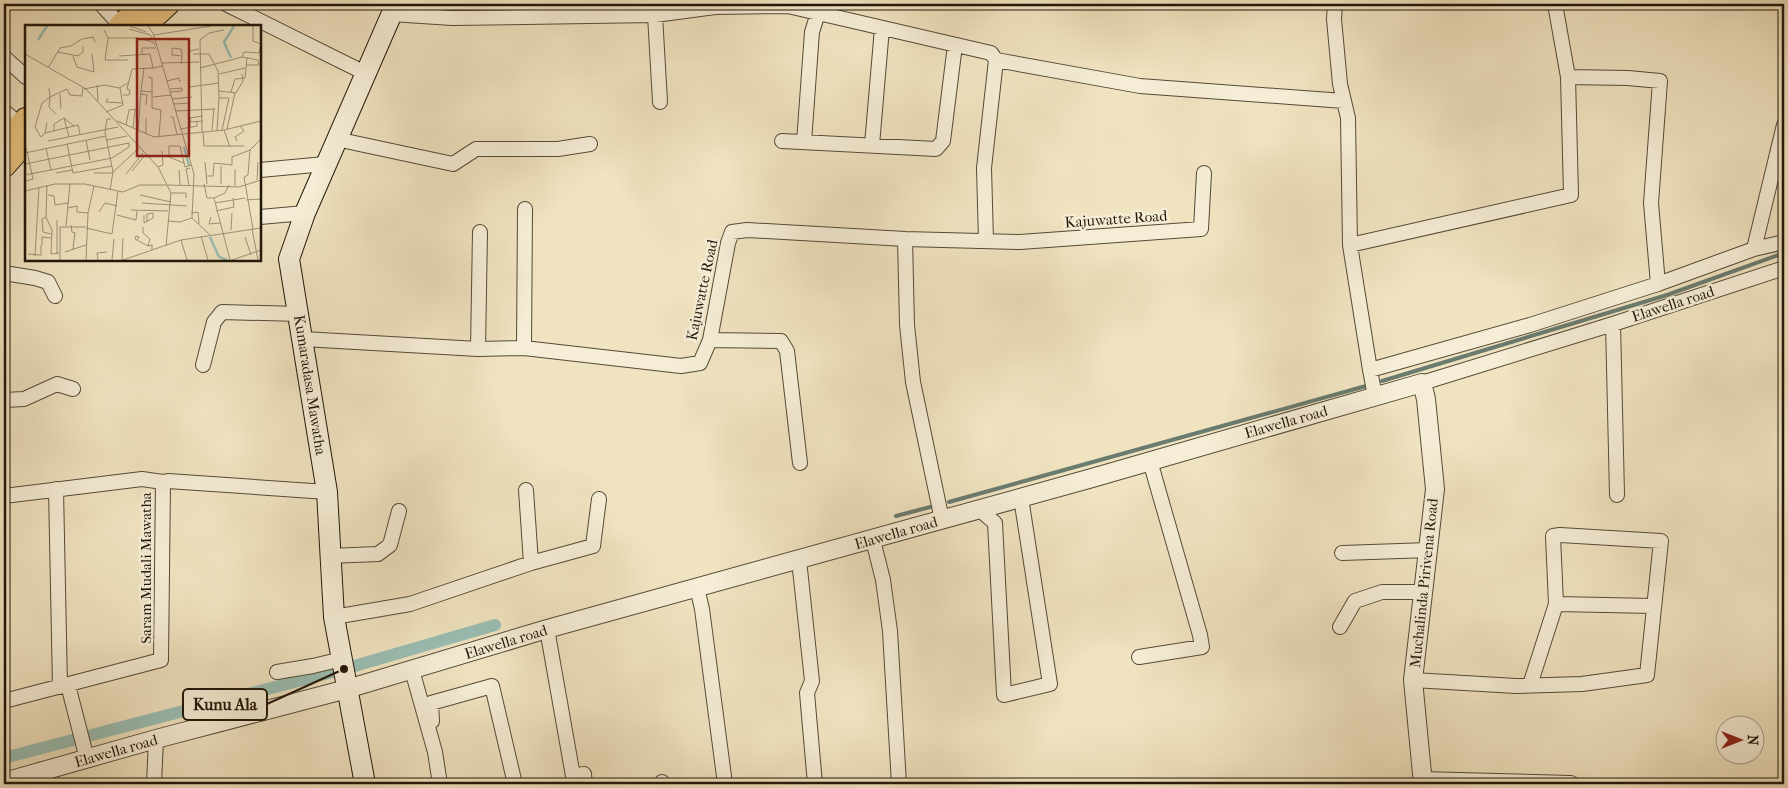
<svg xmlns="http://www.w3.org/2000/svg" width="1788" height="788" viewBox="0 0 1788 788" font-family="'IM FELL French Canon',serif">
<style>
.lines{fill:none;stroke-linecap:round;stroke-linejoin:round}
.stream{stroke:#6a7b6f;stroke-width:4}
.canal{stroke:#9abeb3;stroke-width:12}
.minor-casing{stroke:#554a38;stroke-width:16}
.tertiary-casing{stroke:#554a38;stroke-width:20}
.secondary-casing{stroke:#21170a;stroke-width:22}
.trunk-casing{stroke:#21170a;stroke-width:26}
.minor{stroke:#f5edd6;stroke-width:14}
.tertiary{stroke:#f5edd6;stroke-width:18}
.secondary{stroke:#f5edd6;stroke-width:20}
.trunk{stroke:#e8c280;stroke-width:24}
.labels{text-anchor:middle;stroke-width:5;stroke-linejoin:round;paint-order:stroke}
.street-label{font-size:15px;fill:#21170a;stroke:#f5edd6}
.inset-river{fill:none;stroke:#9abeb3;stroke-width:2.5}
.inset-road{fill:none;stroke:#9d9177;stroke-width:1}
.view{fill:#8f2418;fill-opacity:0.15;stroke:#8f2418;stroke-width:2.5}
.inset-edge{fill:none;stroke:#21170a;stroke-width:2.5}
.leader{fill:none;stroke:#21170a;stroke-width:2}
.callout-dot{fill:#21170a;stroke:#f5edd6;stroke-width:2}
.callout{fill:#f5edd6;stroke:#21170a;stroke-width:2}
.callout-label{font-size:16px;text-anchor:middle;font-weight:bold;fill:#21170a}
</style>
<rect width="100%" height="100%" fill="#f0e3c0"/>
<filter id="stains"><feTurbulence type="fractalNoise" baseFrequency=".004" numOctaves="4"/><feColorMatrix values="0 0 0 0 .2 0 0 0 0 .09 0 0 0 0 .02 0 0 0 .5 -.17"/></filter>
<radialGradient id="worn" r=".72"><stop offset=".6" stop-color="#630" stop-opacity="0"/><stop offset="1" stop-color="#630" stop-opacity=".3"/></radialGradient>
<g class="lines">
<path class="stream" d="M1382 381 1667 295 1784 253
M949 502 1366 386
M896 516 934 506"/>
<path class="canal" d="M4 758 344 669 495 625"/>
<defs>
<path id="minor" d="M101 4 121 26
M226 4 365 73
M1335 4 1334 19 1340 84 1348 118 1350 245
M391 14 452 18 655 15 715 7 788 6 991 53 996 60 984 168 986 241
M655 15 660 102
M4 57 26 77
M996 60 1140 86 1344 101
M1568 77 1628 78 1660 81 1651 203 1658 284
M4 111 21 126
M336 139 453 164 476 149H558L590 144
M782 141 936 149 943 141 955 45
M804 142 812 32 818 13
M872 145 882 28
M260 170 325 164
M260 217 305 213
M905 239 907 325 913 382 942 520
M1754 249 1784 242
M4 273 35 278 48 282 55 296
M1613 324 1617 495
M303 339 478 349 524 348 681 366 700 363 710 340 728 243 732 232 747 230 905 239 1020 242 1201 229 1204 173
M710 340 781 341 787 351 800 463
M524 348 525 209
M478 349 480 232
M203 365 214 322 222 312 299 314
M1370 370 1530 325 1658 284 1754 249 1784 125
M1422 383 1613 324 1784 268
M1375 396 1370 370 1350 245 1571 195 1568 77 1555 4
M4 400 24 399 57 384 73 389
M163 482 168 481 327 492
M56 489 60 687
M526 490 531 563
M4 496 142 479 163 482 161 660 4 701
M980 510 995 523 1004 695 1050 684 1021 498
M873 540 883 580 890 631 899 784
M1342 553 1429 550
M329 556 378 554 390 545 399 511
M799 560 812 681 807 693 815 784
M697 588 702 609 725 784
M1556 604 1654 606
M334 617 410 604 531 563 593 546 599 499
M1340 627 1355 601 1382 592H1424
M547 629 573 776 584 774 585 784
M1139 657 1202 647 1200 635 1150 461
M412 670 435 752 440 784
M277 672 313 666 342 659
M1413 680 1516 686 1582 684 1647 675 1661 541 1560 535 1553 536 1556 604 1530 685
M68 685 87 759
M427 724 432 721 431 703 492 686 515 784
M1421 779 1571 783 1572 784
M662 782V784
M154 784 156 739"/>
<path id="tertiary" d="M4 782 156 739 347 689 547 629 1092 478 1422 383 1426 399 1435 489 1413 680 1423 784"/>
<path id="secondary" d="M365 784 334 617 327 492 289 259 305 213 396 4"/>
<path id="trunk" d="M121 26 145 4
M143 26 167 4
M4 143 26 120
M4 165 26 140"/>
</defs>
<use href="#minor" class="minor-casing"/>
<use href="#tertiary" class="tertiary-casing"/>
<use href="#secondary" class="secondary-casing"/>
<use href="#trunk" class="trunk-casing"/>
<use href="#minor" class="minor"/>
<use href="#tertiary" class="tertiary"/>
<use href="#secondary" class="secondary"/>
<use href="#trunk" class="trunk"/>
</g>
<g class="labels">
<g class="street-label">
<text transform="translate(1116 219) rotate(-4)" y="5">Kajuwatte Road</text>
<text transform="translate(702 290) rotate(-78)" y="5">Kajuwatte Road</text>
<text transform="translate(1673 304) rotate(-18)" y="5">Elawella road</text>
<text transform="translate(310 385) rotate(81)" y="5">Kumaradasa Mawatha</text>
<text transform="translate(1286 422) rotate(-16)" y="5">Elawella road</text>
<text transform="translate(896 533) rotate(-16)" y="5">Elawella road</text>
<text transform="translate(146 568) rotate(-90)" y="5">Saram Mudali Mawatha</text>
<text transform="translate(1424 583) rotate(-84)" y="5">Muchalinda Pirivena Road</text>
<text transform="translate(506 642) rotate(-17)" y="5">Elawella road</text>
<text transform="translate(116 751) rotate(-16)" y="5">Elawella road</text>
</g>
</g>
<g transform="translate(25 25)">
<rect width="236" height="236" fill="#f0e3c0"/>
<path class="inset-river" d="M13 15 22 1M206 33 199 17 209 1M159 122 164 141M185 212 194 232 202 235"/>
<path class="inset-road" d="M105 1 121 7M123 1 128 8 169 149 167 193 185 210M104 4 125 10 128 14M79 5 83 13H113L128 17 130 20M129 10 186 1M83 13 80 35H103M32 27 53 31 58 27V21M0 29 61 64 133 142 146 168 141 221M117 29V23H131M168 29H184L193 46 194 73H204M48 31 52 42 69 47 67 29M94 31 125 29 128 43 138 41M217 32 219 27 234 28 236 19 228 16V1M137 38 174 37M163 38 165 26 174 24M156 39 157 32V28L156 24 147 23V30L157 31M23 43 35 23 46 21 57 14 68 12 70 17M175 43 217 32 233 35 234 40H221M194 49 220 43M123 52 127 53V83L136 85 134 111M142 56 154 53 155 57M72 60 73 76M164 62 194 58M59 64 80 60 94 63 103 58M145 64 157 63V66L145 67M116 66 119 43M194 66 211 68 218 56 217 49M206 67 210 54 220 53 222 33M35 69 36 84M115 69 122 70 121 80M98 70H104L105 65 102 64 107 44 128 43M128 72 146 70M83 73 81 77 98 78M147 74 167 72M149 79 164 78M150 86 190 84M81 87 98 80 95 63M31 89 24 82 25 72 42 64 45 70 57 71 58 63M145 92H148L152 109M39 93 44 112M92 96 129 112 199 105 236 96M166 97 165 93 178 91M22 98 20 108 53 100 55 109M101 100 104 85 113 84M165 102V97L178 96M108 103 110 85M156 104 172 101V97M202 104 210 68M187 105 189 83M192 105 194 73M197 105 204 73M199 105 205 122M29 106V99L39 93 49 101M113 106 116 66 128 67M177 106 175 15 184 8 199 5M178 106 179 121H219M20 108 16 112 10 102 17 78 25 72 24 63M121 109V93M61 115 65 135M82 115 102 111M23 116 93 102M212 116 210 112 219 106 215 101M0 118 8 154 0 156M42 119 48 148 87 141M21 123 26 145M144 127V121H155L160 142 166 140M144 127V132L159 138M0 128 81 111M180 137 182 159M0 139 104 118M196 141V159M133 142 138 140 137 126M210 144V161M154 145 155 160M107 146 120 130M88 147 114 123M31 148 47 145M69 148H88M101 149 118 128M0 150 87 133 104 122V118M182 151H188L189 138 207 140V132L225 125M232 155 233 137M179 159 182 173H189L205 235M22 160 21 192 27 205 26 229 34 228M143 160 214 162 236 155M164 160 161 144 165 143M85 165 88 147 80 107 82 94H86M0 166 30 159H60L98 167 115 160H142M146 168H161V173M23 170 29 171 30 180 43 178M115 170 146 177M189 173 200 168 204 160M221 175 236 174M117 178 162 181M190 178 220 173M43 183 52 181V187L63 188M106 185 143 186M191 186 209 182 208 173M74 187 80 178 92 181M166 188 173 187 174 199M92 190 111 195 112 186M119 190V198L128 193M0 192V223M21 192 17 194 18 207 26 209M186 192 184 199 195 198M32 195V229M143 196 155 197 167 193M122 197V189L128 188V193M46 200 47 207 50 208 48 224M41 201 45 159M118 202V208L125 214 123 221M61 203 87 209 93 166M227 204 233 235M228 204 219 152 223 150 225 125 236 114M206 205 207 188M176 211 183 235M220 212 226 230M112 215 114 212 111 211 110 214 123 221 127 220V225M156 215 162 235M17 220V212L26 213M40 227 61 220M3 229 16 230V220M10 231 14 162M35 235V202H61M61 235 63 188 69 161M73 235 72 228 82 227M87 235 89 214M97 235 98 213M98 235 156 215 236 203M207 235 236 225"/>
<path class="view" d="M112 14H164V131H112Z"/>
<rect width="236" height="236" class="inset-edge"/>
</g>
<path class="leader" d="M344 669L267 704"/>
<circle class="callout-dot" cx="344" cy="669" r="5"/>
<rect class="callout" x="183" y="689" width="84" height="31" rx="5"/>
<g class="callout-label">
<text x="225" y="710">Kunu Ala</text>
</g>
<rect width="1788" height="788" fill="none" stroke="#f0e3c0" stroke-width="20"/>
<rect x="5" y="5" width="1778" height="778" fill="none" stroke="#21170a" stroke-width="2.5"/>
<rect x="10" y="10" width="1768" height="768" fill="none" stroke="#21170a"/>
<g transform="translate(1740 740) rotate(90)"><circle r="24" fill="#f5edd6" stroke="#a09784"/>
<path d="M0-4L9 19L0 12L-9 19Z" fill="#8f2418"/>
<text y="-8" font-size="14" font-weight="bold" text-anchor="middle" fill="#21170a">N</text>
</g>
<rect width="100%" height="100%" filter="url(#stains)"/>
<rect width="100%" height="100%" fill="url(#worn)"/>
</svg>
